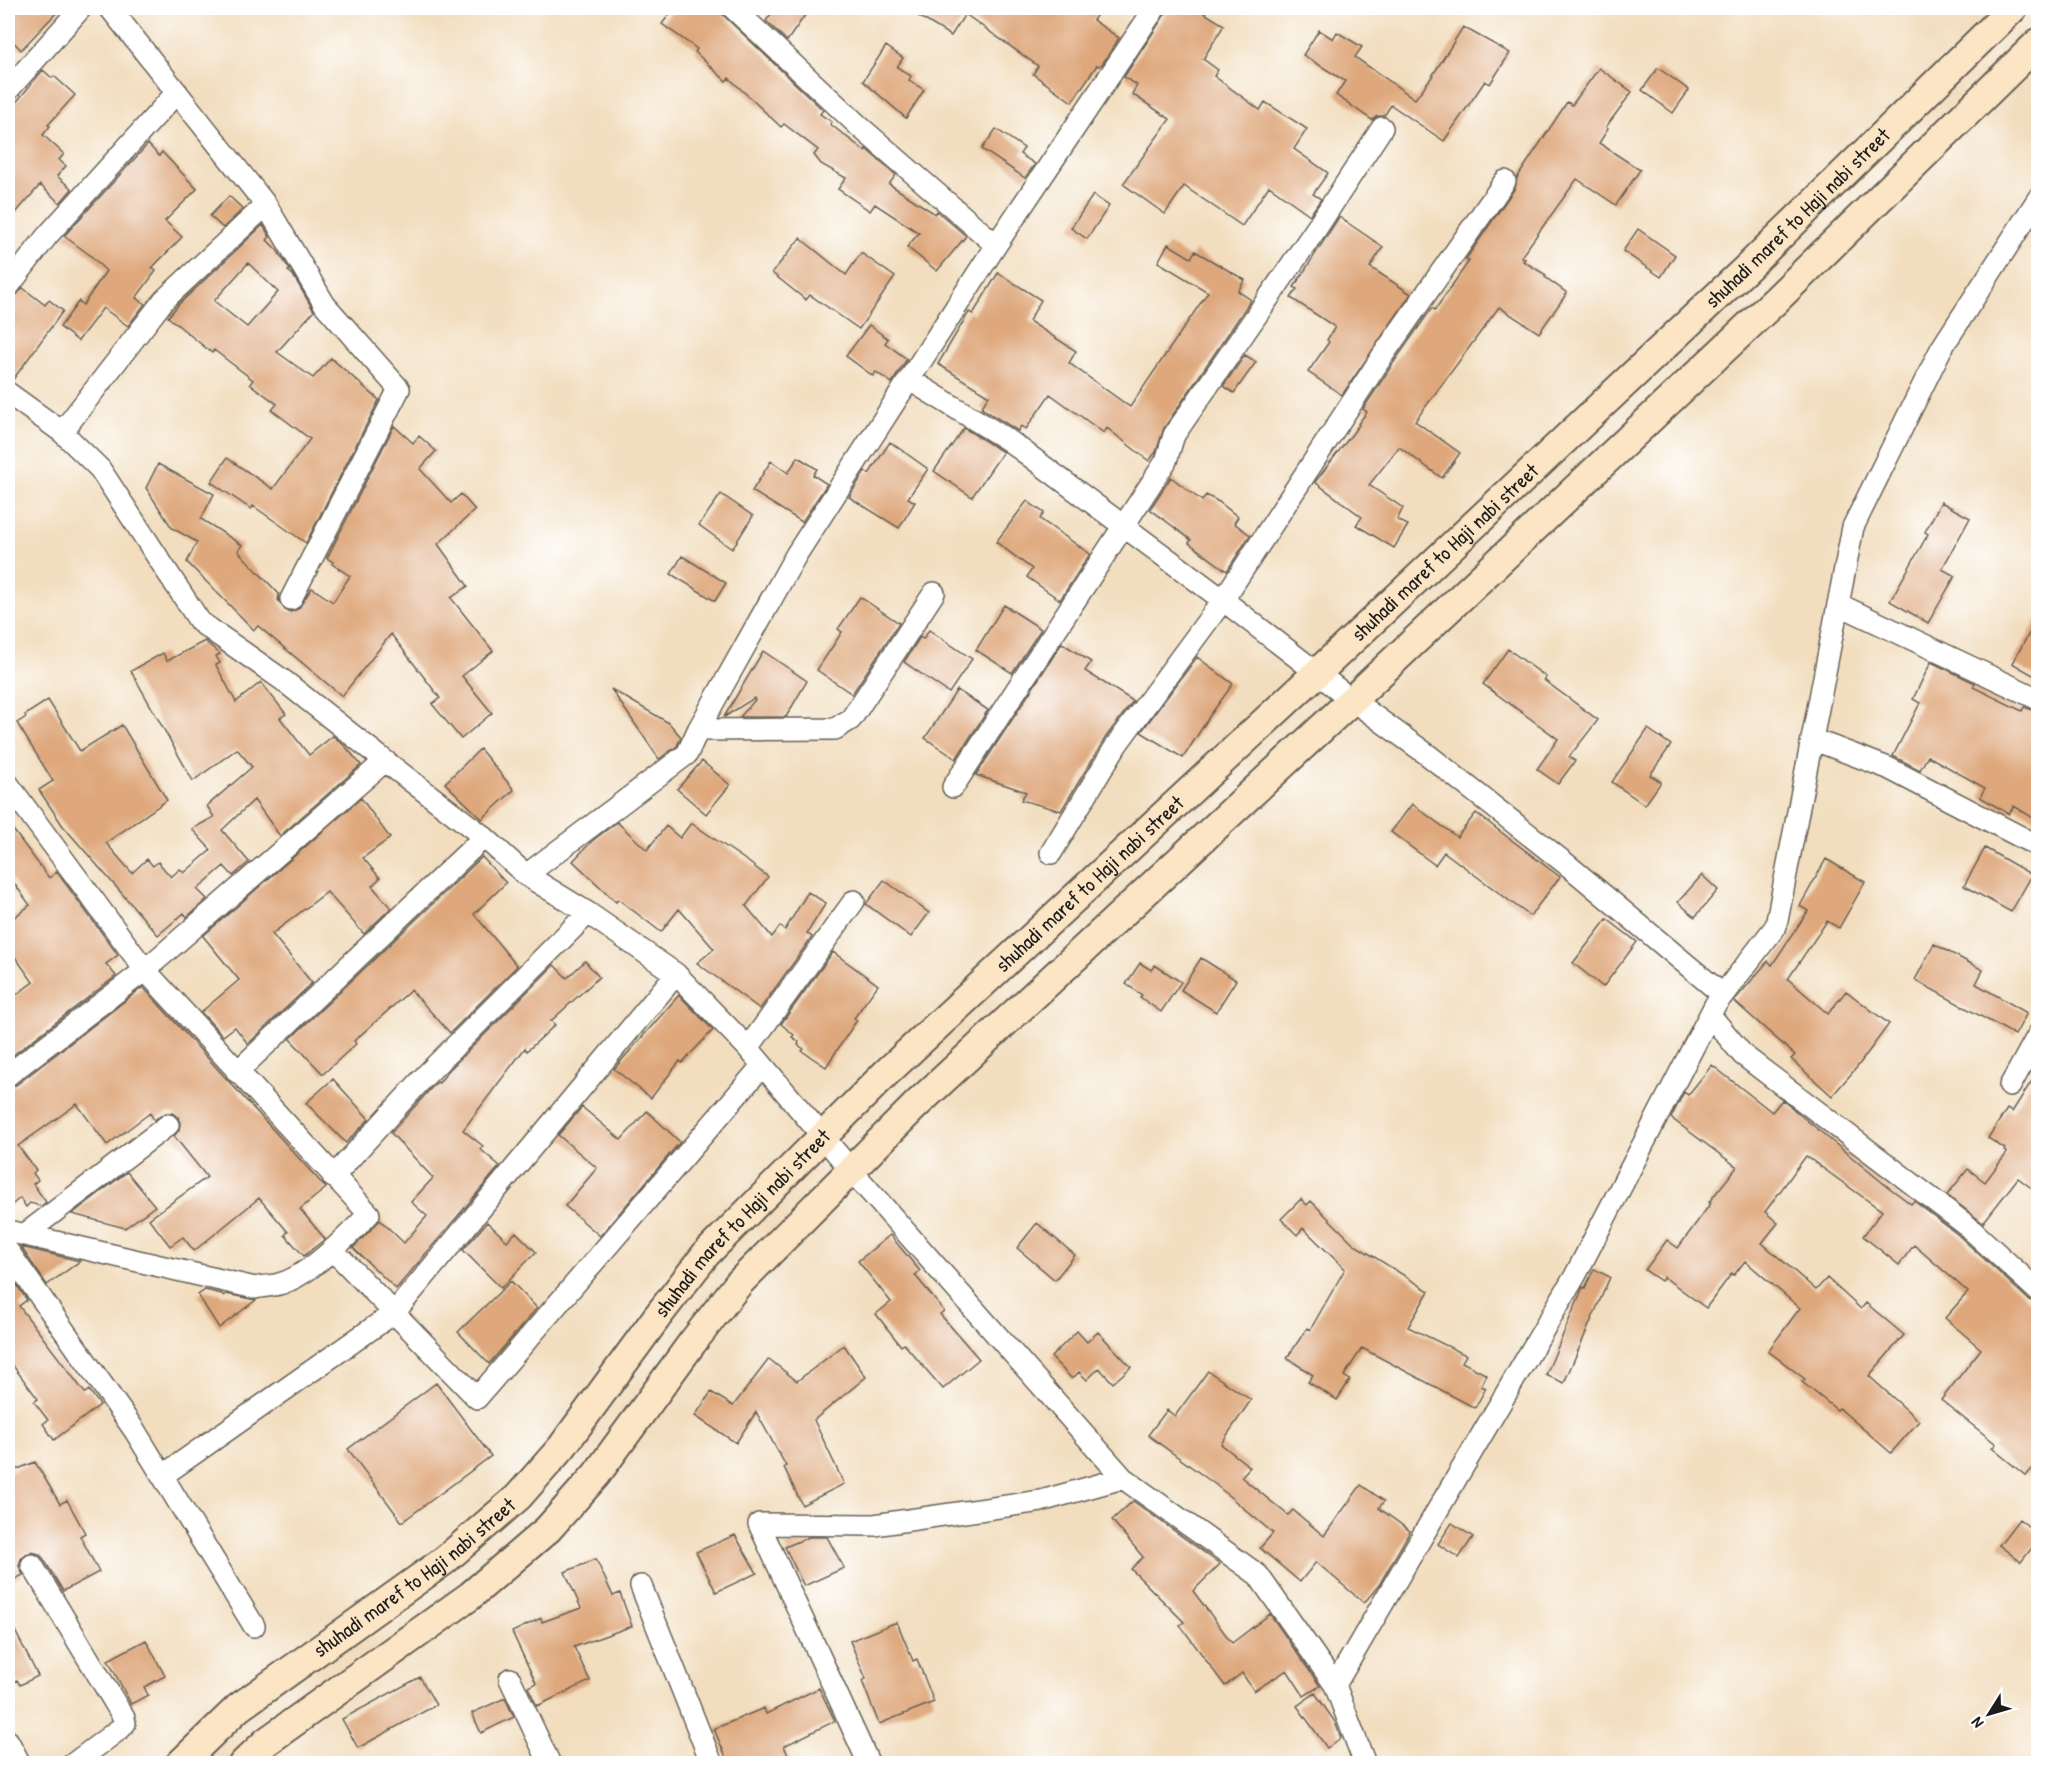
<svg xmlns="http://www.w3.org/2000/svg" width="2046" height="1771" viewBox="0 0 2046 1771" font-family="'Patrick Hand',sans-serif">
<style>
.building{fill:#dea77c;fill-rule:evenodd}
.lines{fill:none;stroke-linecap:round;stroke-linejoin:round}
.minor-casing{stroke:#676055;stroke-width:24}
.secondary-casing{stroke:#676055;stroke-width:32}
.minor{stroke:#fff;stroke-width:21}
.secondary{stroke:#fce5c4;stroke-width:28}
.labels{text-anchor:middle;stroke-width:5;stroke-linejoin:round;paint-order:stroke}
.street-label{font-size:21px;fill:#1c1c1c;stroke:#fff}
</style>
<rect width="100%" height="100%" fill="#fff"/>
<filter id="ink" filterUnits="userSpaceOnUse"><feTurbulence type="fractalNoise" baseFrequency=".0167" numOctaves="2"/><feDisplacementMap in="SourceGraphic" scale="12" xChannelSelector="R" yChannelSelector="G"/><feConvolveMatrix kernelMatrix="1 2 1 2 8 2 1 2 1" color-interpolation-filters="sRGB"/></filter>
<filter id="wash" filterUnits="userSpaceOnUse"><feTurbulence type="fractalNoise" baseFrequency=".008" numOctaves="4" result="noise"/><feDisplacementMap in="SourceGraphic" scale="24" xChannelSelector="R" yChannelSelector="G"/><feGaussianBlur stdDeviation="1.35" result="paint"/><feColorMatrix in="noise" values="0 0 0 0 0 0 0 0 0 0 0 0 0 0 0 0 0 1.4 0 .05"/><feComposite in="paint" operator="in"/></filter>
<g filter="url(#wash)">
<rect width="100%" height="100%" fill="#f2debf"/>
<g id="blocks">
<path class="building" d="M16 8H61L21 50 8 36V16Z
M674 8H712L722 14 823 110 820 114 832 122 830 124 865 151 866 149 896 175 889 184 935 214 937 211 966 236 937 271 907 247 919 233 875 204 870 211 838 189 846 178 821 164 814 155 818 150 784 124 781 127 729 78 726 81 695 52 697 49 662 24Z
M775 8H810L787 41 766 21Z
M905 8H1102L1093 20 1119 38 1103 63 1099 66 1097 65 1072 102 1033 74 1038 66 965 14 951 36Z
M1169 8H1196L1224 25 1203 59 1218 70 1214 76 1260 110 1265 102 1307 129 1294 149 1328 173 1313 194 1321 199 1310 215 1269 186 1242 226 1184 186 1165 214 1123 184 1170 119 1132 94 1137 85 1124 77Z
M1463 27 1510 53 1490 84 1485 81 1444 141 1391 105 1384 116H1377L1372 120 1336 95 1345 81 1303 55 1319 30 1333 39 1337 32 1362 47 1355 57 1415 99 1431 78Z
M886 46 903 58 897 67 911 76 909 80 924 90 906 118 863 81Z
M1599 68 1632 92 1606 127 1608 129 1599 143 1640 170 1616 205 1577 179 1521 257 1525 259 1523 261 1546 275 1545 277 1567 293 1539 333 1499 307 1415 421 1460 453 1442 478 1399 447 1369 485 1403 508 1397 520 1408 525 1394 548 1356 525 1362 517 1315 482 1359 425 1358 424 1367 412 1363 409 1394 362 1432 308 1435 310 1469 261 1466 259 1515 188 1517 178 1567 102 1572 105Z
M1658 68 1689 90 1673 113 1642 90Z
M43 70 52 78 54 76 75 95 48 125 50 126 43 135 64 154 59 160 66 166 57 176 72 189 60 203 40 185 8 222V112Z
M996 129 1024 148 1020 154 1035 164 1025 178 982 149Z
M148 144 159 156 162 152 197 189 165 221 182 237 152 268 156 271 136 298 145 304 128 326 103 308 78 341 60 327 79 301 83 305 106 271 90 255 64 236Z
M1093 195 1109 206 1087 239 1071 228Z
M229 196 243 209 223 228 210 216Z
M1339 217 1383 247 1370 267 1411 294 1342 395 1308 372 1329 342 1327 340 1335 327 1291 298 1297 289 1294 287Z
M263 225 270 237 267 240 277 250 290 270 288 271 293 275 314 311 277 352 313 378 331 358 379 400 306 543 253 506 251 509 211 482 227 458 273 489 310 439 272 410 277 404 250 384 253 380 214 350 212 353 168 317 179 304ZM248 263 278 292 247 327 214 301Z
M1638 229 1675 255 1661 277 1623 251Z
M800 238 846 275 861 253 895 277 859 329 810 295 806 300 772 273Z
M1168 244 1191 258 1195 251 1245 280 1238 291 1251 300 1164 428 1156 452 1149 461 1107 428 1104 433 1050 394 1026 429 1021 426 1018 431 981 408 989 396 938 364 969 312 973 314 998 273 1041 300 1029 321 1076 351 1069 363 1130 407 1208 292 1158 262Z
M23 288 45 305 49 300 63 311 12 381H8V300L13 298Z
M869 325 888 339 885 343 907 359 892 383 876 372 873 376 846 356Z
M1245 355 1256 362 1234 393 1223 386Z
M394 426 413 443 419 436 436 451 420 469 451 503 461 494 475 510 438 544 468 586 451 598 493 651 462 676 492 713 461 739 432 704 440 698 391 634 342 696 258 626 254 630 187 562 197 542 172 528 146 488 158 464 214 494 201 519 242 545 238 551 279 594 278 600 285 610 291 612 298 609 312 588 333 602 350 576 332 564 333 562 327 558Z
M964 428 1003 452 972 497 934 471Z
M890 442 928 469 908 498 915 502 899 528 849 497 865 471 869 474Z
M798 457 817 469 813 475 827 484 802 522 752 491 771 461 788 473Z
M1171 477 1202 501 1206 495 1219 502 1238 517 1234 523 1250 535 1227 571 1189 543 1191 540 1150 509Z
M721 494 753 516 732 549 699 525Z
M1027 501 1044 513 1040 519 1090 554 1060 600 1027 577 1032 569 996 542Z
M1941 502 1970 518 1942 569 1955 576 1928 623 1890 601 1928 534 1925 532Z
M682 556 726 583 715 601 671 574Z
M860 597 899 623 852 694 817 670 842 632 838 629Z
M1004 605 1041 629 1012 673 976 650Z
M2038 618V678L2012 663Z
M929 630 972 659 949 693 904 662 920 637 923 639Z
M205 641 220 654 216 656 220 663 216 665 236 702 261 682 286 714 280 718 309 755 333 736 345 746 361 765 280 836 254 800 222 830 249 862 233 876 224 866 197 889 207 899 187 917 184 913 158 935 63 826 39 790 53 781 17 723 26 717 25 715 48 700 80 751 122 725 167 800 106 843 132 873 147 859 153 866 158 862 171 877 180 869 184 873 211 850 192 829 214 817 207 806 252 767 237 749 193 781 131 671 163 653 167 661Z
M1062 643 1091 662 1085 671 1133 701 1106 737 1061 811 1021 800 1026 792 976 775Z
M1508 649 1546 677 1544 680 1598 720 1569 757 1575 761 1558 784 1537 769 1558 739 1483 684Z
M763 651 807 681 786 717H740L755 700 754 698 724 717Z
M1197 657 1233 684 1211 714 1183 758 1141 732Z
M1931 662 1975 683 1973 687 2022 711 2024 707 2038 712V821L2014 806 2009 814 1980 797 1985 788 1928 756 1920 770 1893 756 1920 703 1913 699Z
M611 689 669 723 681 737 677 746 659 759Z
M957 690 988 710 956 759 925 738Z
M1648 729 1671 745 1650 775 1661 782 1645 805 1612 782Z
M480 749 514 790 482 819 445 783Z
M702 761 730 785 706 814 677 789Z
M361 798 390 838 363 858 380 878 372 886 391 908 364 934 327 892 272 934 312 983 248 1044 235 1027 223 1036 201 1012 239 980 203 936Z
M1412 804 1457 837 1476 813 1560 877 1530 916 1444 852 1435 865 1391 832Z
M617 822 647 850 666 826 680 838 691 823 747 861 768 877 746 906 772 937 780 926 785 930 808 892 826 903 807 933 812 937 760 1009 697 963 714 949 679 909 661 932 618 899 616 902 573 861 592 841Z
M8 823 49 878 57 872 118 955 106 964 116 976 8 1059V1001L33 982 8 947V922L30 905 8 875Z
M1985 848 2032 875 2011 912 1964 886Z
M482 857 506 883 474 914 517 966 450 1033 411 990 354 1041 356 1044 323 1074 290 1039Z
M1826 859 1865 882 1839 928 1827 921 1788 979 1828 1014 1846 991 1889 1024 1858 1066 1832 1096 1791 1059 1795 1055 1734 1001 1768 961 1772 965 1808 911 1800 906Z
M1702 875 1718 890 1695 917 1678 902Z
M884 880 929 913 911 937 866 904Z
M1607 919 1637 942 1603 987 1573 963Z
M1934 944 1983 970 1976 984 2027 1013 2015 1035 1915 980Z
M833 952 878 985 854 1018 857 1020 826 1067 802 1051 804 1049 798 1045 799 1042 792 1037 794 1035 781 1024Z
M1201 958 1236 980 1216 1012 1181 990Z
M585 961 599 977 551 1021 555 1025 527 1051 525 1048 463 1130 483 1146 480 1149 500 1166 396 1289 353 1248 380 1220 404 1243 427 1216 411 1202 433 1178 391 1133 435 1084 438 1082 439 1083 448 1071 554 965 567 978Z
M1140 963 1151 970 1155 965 1181 982 1161 1012 1140 997 1142 995 1126 984Z
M143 987 326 1188 300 1209 325 1239 304 1256 285 1235 288 1232 259 1198 194 1251 183 1237 170 1246 149 1219 207 1177 174 1136 179 1130 181 1124 178 1117 172 1113H166L154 1120 150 1113 107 1145 77 1104 18 1146 36 1170 33 1173 38 1180 33 1184 46 1202 41 1206 30 1203 26 1207 20 1198 8 1208V1087L16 1085Z
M679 995 713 1030 682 1063 680 1061 651 1098 614 1069Z
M1712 1065 1772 1112 1782 1100 1883 1183 1911 1204 1914 1201 1957 1234 2029 1300 2038 1303V1462L2026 1476 1992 1448 1996 1444 1941 1400 1981 1349 1945 1318 1968 1292 1914 1245 1899 1265 1863 1236 1882 1211 1806 1156 1765 1212 1778 1223 1762 1243 1816 1290 1827 1278 1861 1309 1866 1303 1904 1335 1869 1376 1919 1421 1891 1453 1839 1408 1837 1410 1802 1382 1805 1379 1768 1351 1800 1308 1745 1261 1734 1275 1732 1273 1706 1308 1664 1277 1661 1281 1645 1270 1667 1240 1678 1248 1711 1203 1709 1202 1737 1167 1671 1118 1684 1092 1688 1095Z
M2038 1071V1193L2018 1178 1983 1223 1947 1195 1968 1169 1985 1182 2007 1153 2004 1151 2005 1149 1988 1138 2007 1109 2012 1112Z
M333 1079 369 1119 346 1143 306 1103Z
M582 1107 621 1140 647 1111 680 1142 600 1236 565 1206 597 1168 558 1135Z
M127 1172 155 1206 125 1228 72 1214Z
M1301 1199 1307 1205 1311 1201 1355 1245 1429 1291 1408 1327 1466 1355 1462 1362 1487 1375 1481 1386 1486 1388 1475 1408 1362 1348 1344 1376 1350 1380 1337 1400 1308 1382 1313 1375 1287 1358 1307 1328 1310 1330 1345 1269 1303 1228 1297 1235 1281 1219Z
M487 1222 507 1241 516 1232 536 1252 501 1288 463 1250Z
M1037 1223 1075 1255 1055 1280 1017 1248Z
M890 1235 920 1271 915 1275 944 1311 940 1314 979 1359 943 1389 904 1344 901 1346 876 1314 891 1302 858 1261Z
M21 1247 80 1261 47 1285Z
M1594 1269 1610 1277 1564 1383 1546 1375 1583 1287 1585 1288Z
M8 1272 27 1300 19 1306 85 1393 89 1390 100 1405 54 1440 43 1424 48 1420 34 1402 38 1399 8 1359Z
M511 1281 537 1308 489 1364 458 1332Z
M205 1290 222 1294 224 1296 226 1294 256 1300 219 1328 198 1295Z
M1077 1331 1087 1342 1098 1332 1131 1367 1113 1383 1099 1368 1087 1380 1079 1372 1072 1379 1051 1357Z
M844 1345 866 1377 814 1420 844 1484 802 1505 784 1467 786 1466 756 1412 736 1443 695 1416 711 1392 733 1406 769 1359 797 1381Z
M1208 1371 1251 1400 1221 1444 1250 1467 1241 1477 1288 1515 1293 1510 1324 1536 1361 1485 1384 1501 1379 1508 1410 1531 1379 1585 1364 1603 1316 1562 1300 1582 1260 1548 1273 1533 1216 1485 1148 1435 1167 1410 1175 1416Z
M436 1383 491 1456 402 1522 348 1449Z
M35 1462 60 1504 67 1500 85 1533 80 1536 99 1572 63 1591 43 1558 39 1554 32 1552 26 1554 21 1559 19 1566 23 1575 8 1583V1473Z
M1133 1501 1220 1564 1193 1591 1232 1643 1270 1614 1320 1686 1304 1696 1287 1670 1254 1691 1242 1673 1225 1686 1180 1625 1184 1622 1131 1569 1143 1557 1112 1520Z
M2019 1519 2038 1534V1540L2021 1562 1999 1545Z
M1452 1523 1473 1537 1459 1558 1438 1544Z
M735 1535 757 1573 716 1592 696 1552Z
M809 1537H827L844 1568 804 1586 785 1547Z
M596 1559 613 1596 620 1593 632 1626 574 1647 590 1681 537 1706 528 1687 536 1683 512 1632 541 1618 542 1622 581 1608 565 1572Z
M8 1617 38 1676 20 1685 17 1680 8 1685Z
M897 1622 913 1661 917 1659 934 1702 879 1724 862 1681 866 1679 850 1641Z
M146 1640 165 1676 144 1687 148 1695 131 1704 108 1660Z
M420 1677 436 1705 358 1748 342 1719Z
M819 1688 835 1721 784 1746 792 1764H729L714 1729 764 1708 766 1714Z
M1315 1693 1335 1722 1341 1738 1327 1748 1297 1706Z
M505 1698 514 1717 481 1733 472 1713Z"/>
</g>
</g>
<g filter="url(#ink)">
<use href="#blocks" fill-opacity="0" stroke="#676055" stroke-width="1.5"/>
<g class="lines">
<defs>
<path id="minor" d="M110 8 266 205 325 305 399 389 291 599
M733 8 860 127 996 245
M8 90 81 8
M8 287 47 236 177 92
M910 380 1008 440 1223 600 1352 700 1428 755 1570 867 1723 995
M8 393 62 432 100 469 200 622 284 681 385 761 484 837 526 875 588 913 676 974 748 1048 851 1170 1123 1478 1258 1575 1335 1685
M62 432 164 300 266 205
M1838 604 2038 699
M698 730 835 729 851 719 934 593
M1812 739 1888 768 2038 846
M8 784 145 970 369 1214C348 1236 308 1277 279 1284 272 1286 263 1286 255 1288L8 1231
M953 787 1166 461 1174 435 1316 229 1382 128
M1051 853 1117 744 1223 600 1383 355 1505 181
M526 875 687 754 698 730 796 555 996 245 1155 8
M1710 1015 1743 1055 1965 1224 2038 1291
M748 1048 854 901
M237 1072 484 837
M8 1075 145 970 385 761
M2010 1086 2038 1035
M333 1177 426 1075 588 913
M24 1235 168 1125
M333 1250 477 1398 762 1066
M8 1251 135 1431 254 1626
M162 1476 394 1313 676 974
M32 1565 124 1718 125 1723 121 1728 73 1764
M641 1586 712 1764
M510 1679 550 1764
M8 1741 20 1764
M869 1764 759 1524 874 1525 1041 1501 1123 1478
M1365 1764 1335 1685 1575 1276 1715 1005 1776 926 1853 527 1941 349 2038 199"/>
<g id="secondary">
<path id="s1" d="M180 1764 238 1708 445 1560 518 1497 562 1447 657 1317 706 1254 885 1074 1317 673 1748 267 2013 8"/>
<path d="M243 1764 266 1742 470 1596 548 1529 596 1475 692 1343 739 1283 916 1105 1352 700 1777 299 2038 43"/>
</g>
</defs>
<use href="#minor" class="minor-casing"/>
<use href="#secondary" class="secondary-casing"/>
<use href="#minor" class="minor"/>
<use href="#secondary" class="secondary"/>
</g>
</g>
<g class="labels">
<g class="street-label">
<text dy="7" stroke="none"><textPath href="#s1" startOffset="2244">shuhadi maref to Haji nabi street</textPath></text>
<text dy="7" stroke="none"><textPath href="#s1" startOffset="1758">shuhadi maref to Haji nabi street</textPath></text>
<text dy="7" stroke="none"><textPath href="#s1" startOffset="1272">shuhadi maref to Haji nabi street</textPath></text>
<text dy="7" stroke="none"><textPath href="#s1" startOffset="786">shuhadi maref to Haji nabi street</textPath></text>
<text dy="7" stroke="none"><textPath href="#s1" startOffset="300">shuhadi maref to Haji nabi street</textPath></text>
</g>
</g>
<rect width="2046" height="1771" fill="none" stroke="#fff" stroke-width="30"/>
<g transform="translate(1989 1714) rotate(233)" stroke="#ffffff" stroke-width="4.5" paint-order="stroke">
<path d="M0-4.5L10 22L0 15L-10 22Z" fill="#1c1c1c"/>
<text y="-9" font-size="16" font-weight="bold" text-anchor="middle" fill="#1c1c1c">N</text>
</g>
</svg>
